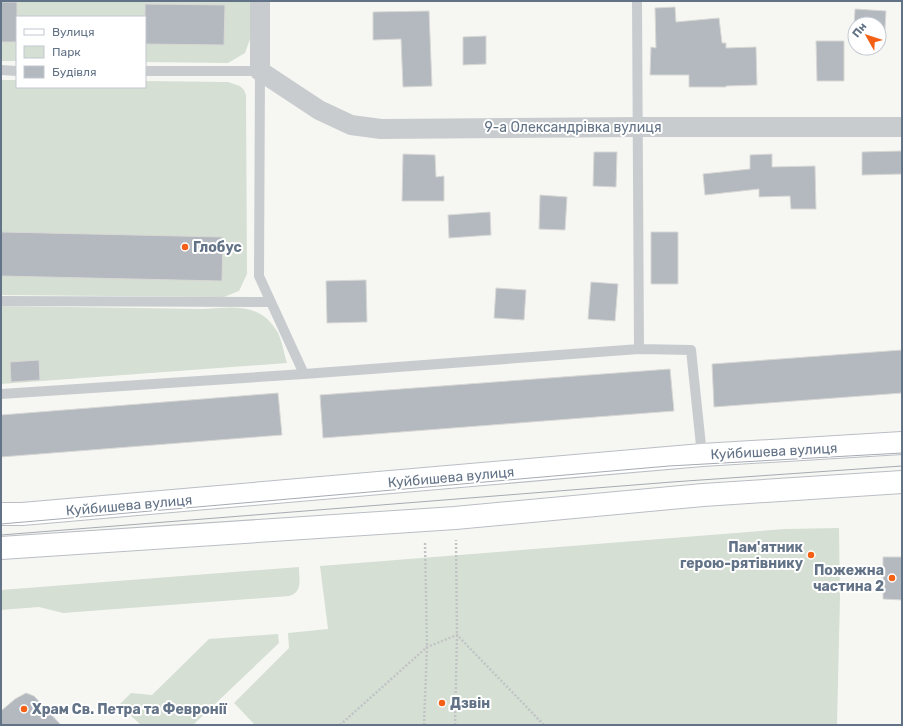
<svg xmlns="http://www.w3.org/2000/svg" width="903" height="726" viewBox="0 0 903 726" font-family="Rubik,sans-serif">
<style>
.green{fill:#d6dfd3}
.building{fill:#b3b9bf;stroke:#d8d8d5}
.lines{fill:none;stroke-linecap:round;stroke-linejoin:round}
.secondary-casing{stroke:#babec4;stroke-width:24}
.path{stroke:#c2c3c5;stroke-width:2.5;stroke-dasharray:2 2;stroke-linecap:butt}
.lane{stroke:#c9cccf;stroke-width:10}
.street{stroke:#c9cccf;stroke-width:20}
.secondary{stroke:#fff;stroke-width:22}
.tram{stroke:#a6abb2;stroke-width:1}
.poi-dot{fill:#f46116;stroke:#fff;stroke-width:1.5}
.labels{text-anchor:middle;stroke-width:4;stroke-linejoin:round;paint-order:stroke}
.street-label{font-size:14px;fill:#637387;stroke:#fff}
.poi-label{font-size:14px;font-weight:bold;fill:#637387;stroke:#fff;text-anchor:start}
</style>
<rect width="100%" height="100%" fill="#f6f7f3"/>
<path class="green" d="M1 1H251L250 39 245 53 228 63 145 62V17H17V61H1Z
M1 80H17V87H145V81L228 82 240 86 244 90 246 95 247 274 239 291 224 297 1 295Z
M1 306 204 309C233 307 261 302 278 333 282 341 284 353 287 363L1 384Z
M839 528 840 597 837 725H255L234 703 289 648 288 633 328 629 320 566 785 529Z
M299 567C299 580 303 592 289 596L63 613 39 607 1 610V590Z
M278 634 279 643 193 725H141L119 705 131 693 152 695 209 639Z"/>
<path class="building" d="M1 2H17V42H1Z
M145 4 225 5 224 45 145 44Z
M675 7 676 22 719 18 722 43H726V48L756 47 757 85 726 86V87H689V75H650L651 47 656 48 655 8Z
M855 9 886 11 885 29H879V24H855L854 28Z
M429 11 432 86 403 87 401 39 373 40V12Z
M486 36V64L463 65V37Z
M816 41H844V81H817Z
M902 151V174L862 175V152Z
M594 152H617L616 187 593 186Z
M403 154 435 155 436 177 444 176V201H402Z
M772 154V167L815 166 816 209H791L790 196 759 197V189L705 195 703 174 750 169V155Z
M540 195 567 197 565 230 539 229Z
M490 212 491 235 449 238 448 215Z
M1 232 223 237 222 281 1 276Z
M651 232H678V284H651Z
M366 280 367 322 327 323 326 281Z
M591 282 618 284 615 321 588 319Z
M496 288 526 290 524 320 494 318Z
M902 350V393L714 407 712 364Z
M39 360 40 380 11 382 10 362Z
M670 369 674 411 323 438 320 395Z
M278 393 282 435 1 457V415Z
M883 557H902V600L883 599Z
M26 693 34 696 61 725H1V711L15 699Z"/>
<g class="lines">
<defs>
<path id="secondary" d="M1 514H22L702 455 902 443
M1 548 455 518 703 495 902 482"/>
</defs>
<use href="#secondary" class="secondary-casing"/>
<path class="path" d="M340 725 427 647 457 635 544 725
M424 725 427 647 425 542
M455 725 457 635 456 540"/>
<path class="lane" d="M637 1 639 349
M1 70 17 71
M145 71H260L259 276 304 374
M1 301 271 302
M1 394 304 374 639 349 691 350 702 455"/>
<path class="street" d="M260 1V71L319 110 351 125 381 129 638 127H902"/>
<use href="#secondary" class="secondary"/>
<path class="tram" d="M1 524 669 466 902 453
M1 535 672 482 902 466"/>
</g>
<g class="poi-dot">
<circle cx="185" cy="247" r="4"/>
<circle cx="811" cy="555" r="4"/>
<circle cx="892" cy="578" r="4"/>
<circle cx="442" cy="703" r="4"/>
<circle cx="24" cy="709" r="4"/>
</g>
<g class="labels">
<g class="street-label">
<text x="573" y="132">9-а Олександрівка вулиця</text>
<text transform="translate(774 451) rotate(-3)" y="5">Куйбишева вулиця</text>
<text transform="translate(451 477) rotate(-5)" y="5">Куйбишева вулиця</text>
<text transform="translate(129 505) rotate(-5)" y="5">Куйбишева вулиця</text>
</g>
<g class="poi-label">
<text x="193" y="252">Глобус</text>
<text x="803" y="552" text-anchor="end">Пам'ятник<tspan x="803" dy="16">герою-рятівнику</tspan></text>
<text x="884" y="575" text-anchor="end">Пожежна<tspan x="884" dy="16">частина 2</tspan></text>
<text x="450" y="708">Дзвін</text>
<text x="32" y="714">Храм Св. Петра та Февронії</text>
</g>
</g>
<rect width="903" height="726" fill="none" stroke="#637387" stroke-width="4"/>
<rect x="16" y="16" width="130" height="72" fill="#ffffff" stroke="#c1c7cf"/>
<rect x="24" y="29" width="20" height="6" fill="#ffffff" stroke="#c1c7cf"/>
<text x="52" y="36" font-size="12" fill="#637387">Вулиця</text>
<rect x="24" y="46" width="20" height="12" fill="#d6dfd3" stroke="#c1c7cf"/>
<text x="52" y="56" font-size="12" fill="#637387">Парк</text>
<rect x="24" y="66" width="20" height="12" fill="#b3b9bf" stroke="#c1c7cf"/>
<text x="52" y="76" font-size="12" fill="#637387">Будівля</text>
<g transform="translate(867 36) rotate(309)"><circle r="19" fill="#ffffff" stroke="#c1c7cf"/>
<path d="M0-3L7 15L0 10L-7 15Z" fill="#f46116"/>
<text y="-6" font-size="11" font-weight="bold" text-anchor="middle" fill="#637387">Пн</text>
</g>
</svg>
